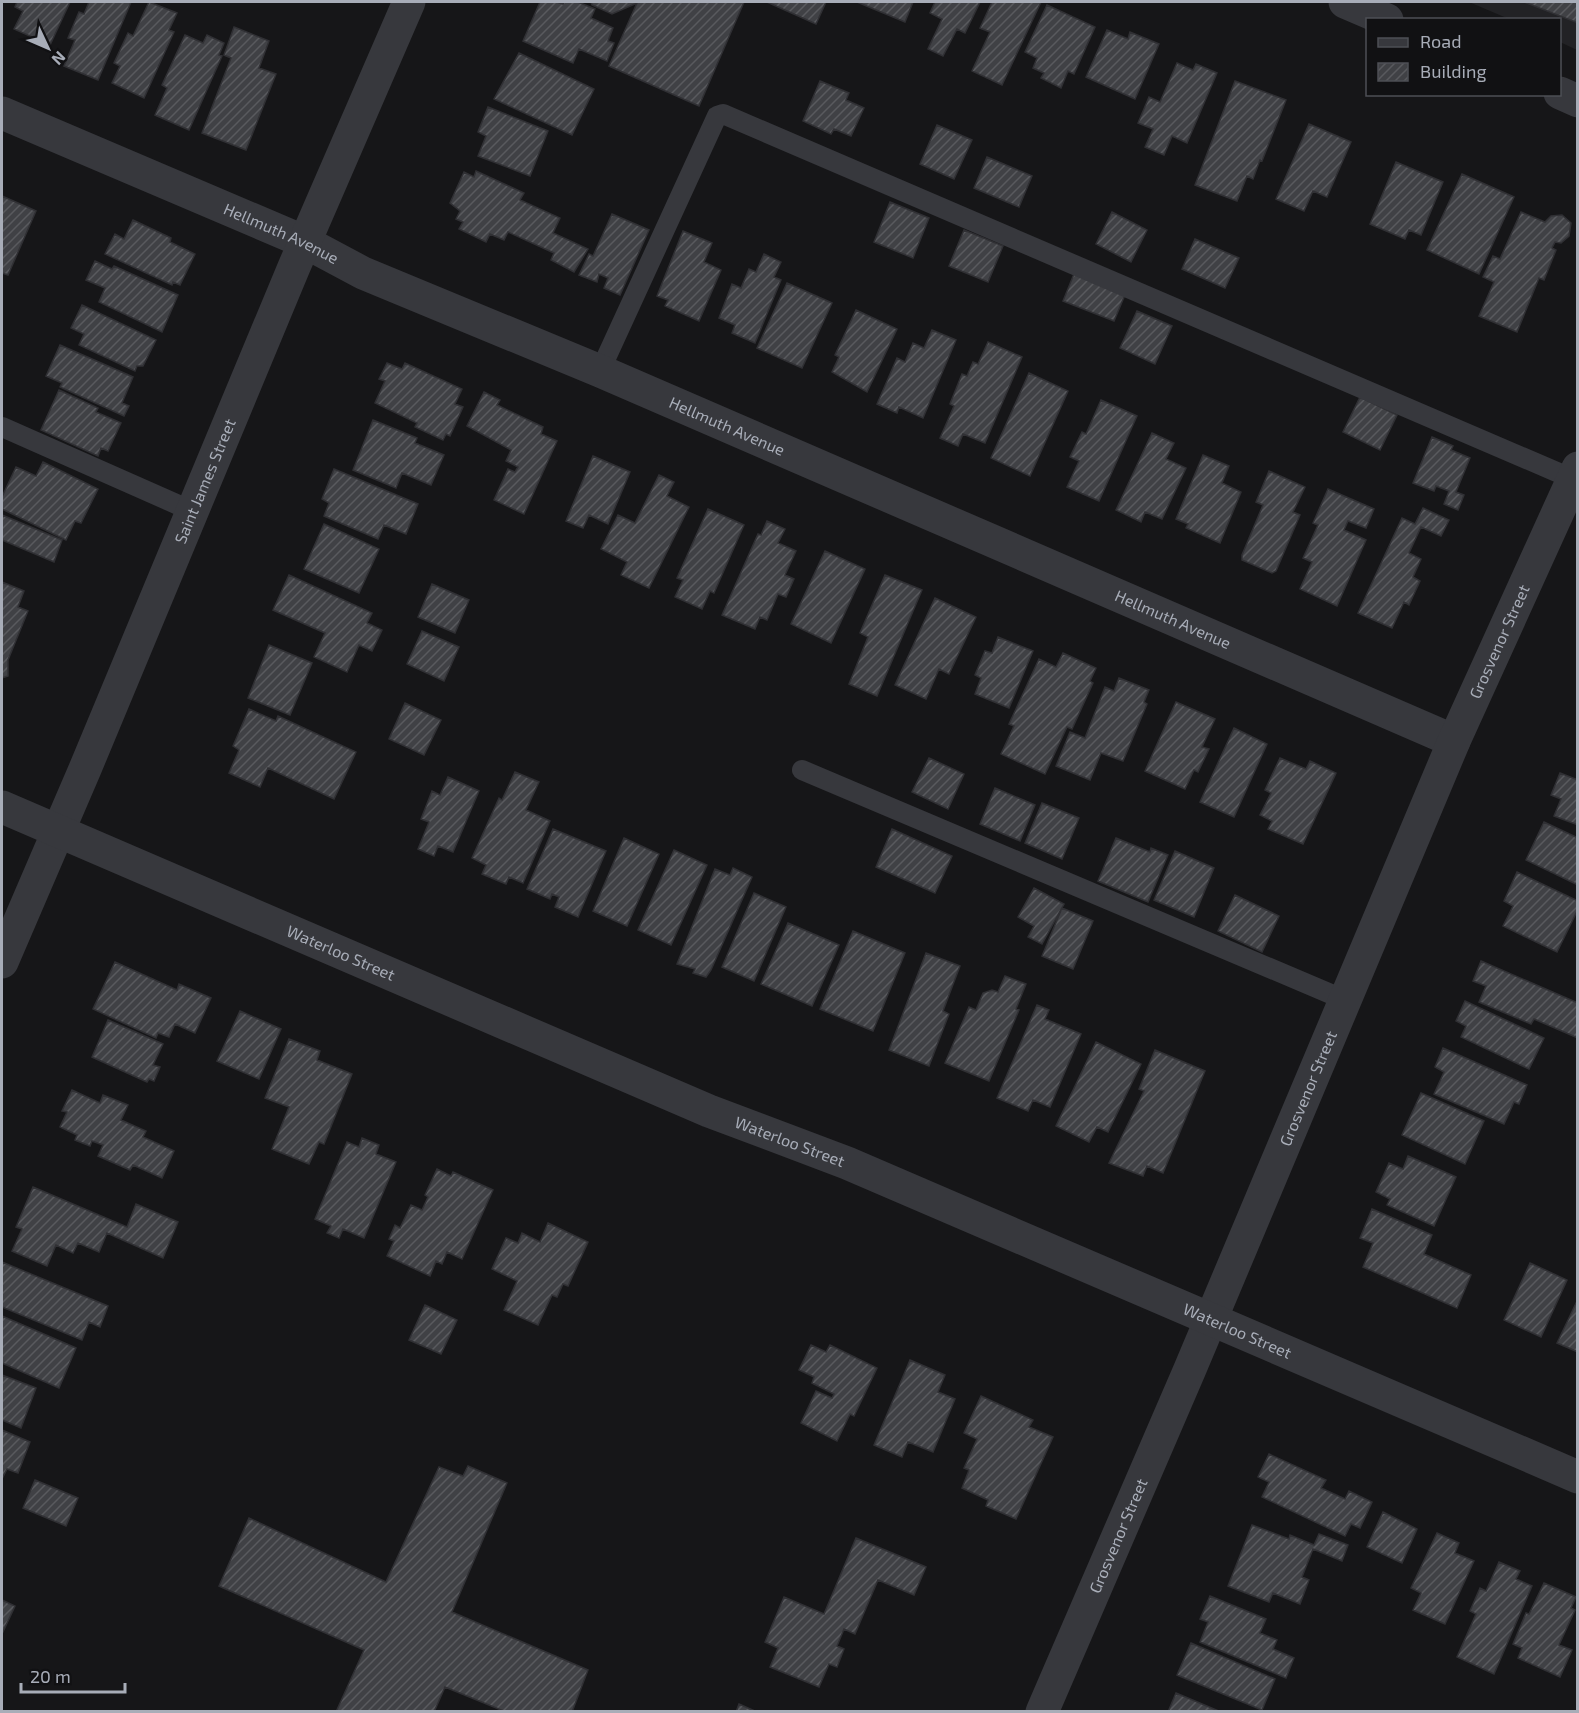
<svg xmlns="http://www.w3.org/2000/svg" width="1579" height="1713" viewBox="0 0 1579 1713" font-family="'Exo 2',sans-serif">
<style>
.built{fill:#222225}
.building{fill:url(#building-hatch);stroke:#303034;stroke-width:1.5}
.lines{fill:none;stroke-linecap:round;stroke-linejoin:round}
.service{stroke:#37383d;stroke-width:20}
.minor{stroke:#37383d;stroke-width:33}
.tertiary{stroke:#37383d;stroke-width:33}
.labels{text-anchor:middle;stroke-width:4.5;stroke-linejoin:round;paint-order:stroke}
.street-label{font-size:16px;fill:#a8adb8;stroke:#111113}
</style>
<defs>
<pattern id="building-hatch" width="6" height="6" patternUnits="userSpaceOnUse" patternTransform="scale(1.5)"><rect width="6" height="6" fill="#404145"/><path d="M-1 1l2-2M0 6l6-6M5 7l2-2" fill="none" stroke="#595a5e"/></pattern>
</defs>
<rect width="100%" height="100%" fill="#161618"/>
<path class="built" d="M1469 2H1577V50L1560 42V20L1509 19Z"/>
<path class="building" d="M17 2H70L50 45 14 29 23 11 15 7Z
M89 2H131L98 80 64 66 75 40 68 38 79 12 84 14Z
M149 2 177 13 169 30 174 32 144 98 112 83 120 66 114 63 128 33 133 36Z
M540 2H557L563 4 564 2H578L595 9 591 18 613 28 608 41 614 43 607 61 579 49 573 63 523 41Z
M591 2H744L699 106 609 66 637 3 612 14 592 5Z
M767 2H826L816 24Z
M857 2H913L905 22Z
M935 2H980L965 33 957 29 943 56 928 49 942 19 930 13Z
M992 2H1041L1002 85 972 71 990 32 980 28Z
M1524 2H1578V23Z
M1047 5 1095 27 1074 74 1068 71 1061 88 1041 78 1044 73 1033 68 1037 58 1025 52Z
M234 27 269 41 259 68 276 74 246 150 202 133 231 58 224 55Z
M1107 30 1128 39 1130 32 1159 44 1135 99 1086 77Z
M185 35 203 43 207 35 224 43 219 55 222 56 189 130 155 115 167 88 162 85Z
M519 53 594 89 572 135 494 99Z
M1177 63 1193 70 1196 64 1217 73 1187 143 1172 136 1164 155 1145 147 1153 129 1138 123 1149 97 1160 102Z
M820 81 849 93 846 100 864 108 851 136 834 129 831 134 803 121Z
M1235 81 1286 100 1262 161 1260 160 1253 179 1247 176 1237 201 1195 185Z
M488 107 548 131 530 176 478 156 486 136 478 132Z
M1309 124 1351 142 1327 197 1313 191 1304 211 1276 199Z
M937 125 972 140 954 179 920 164Z
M987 157 1032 176 1019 207 974 188Z
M1396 162 1443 182 1421 235 1409 230 1405 239 1370 224Z
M476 171 524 193 520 200 560 218 553 233 588 249 574 272 551 260 554 253 508 232 504 240 490 234 486 242 459 229 463 222 456 219 460 211 450 203 464 172 474 177Z
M1462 174 1514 197 1479 274 1427 250Z
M2 196 36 211 8 275 2 273Z
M890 202 929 218 913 258 874 242Z
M1112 212 1147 230 1131 262 1096 244Z
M1521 212 1545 222 1551 216 1562 215 1571 223 1569 236 1561 243 1555 242 1552 248 1556 250 1544 280 1539 278 1517 332 1479 316 1494 282 1483 277 1493 256 1500 259Z
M612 214 649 230 620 295 604 288 608 278 599 274 597 282 579 275 589 254 593 256Z
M133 220 171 238 170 242 195 254 180 285 173 282 172 285 105 254 115 234 124 239Z
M964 230 1003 246 988 282 949 266Z
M683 231 712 243 704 262 721 270 699 321 665 306 668 300 657 296Z
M1195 239 1239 258 1225 288 1182 269Z
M764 254 781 262 774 277 781 280 755 343 732 333 735 325 719 318 732 284 741 288 749 269 756 272Z
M95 261 112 269 114 266 178 295 162 332 99 302 105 288 86 280Z
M1076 269 1127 290 1114 321 1063 301Z
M787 283 832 303 802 368 757 348Z
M82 305 156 340 143 366H137L135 371 79 345 84 334 71 328Z
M856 310 897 329 867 392 832 372 839 357 835 355Z
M1137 311 1172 326 1155 364 1120 348Z
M932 330 956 340 923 418 899 407 897 413 877 404 897 358 905 362 913 343 924 348Z
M988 342 1022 357 985 443 963 434 958 446 940 438 954 406 950 404 962 374 967 376 973 362 978 364Z
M60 345 133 377 122 403 129 406 124 416 60 387 62 383 46 376Z
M387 363 402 369 405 363 462 389 455 404 463 407 450 436 446 434 443 440 415 427 417 423 375 403 385 381 379 379Z
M1029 373 1068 391 1030 476 991 458Z
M59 390 98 408 96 412 121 423 108 451 101 448 98 456 41 430Z
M484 392 500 400 497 405 543 427 541 434 557 441 524 514 494 500 508 469 515 472 518 467 506 461 511 450 467 426Z
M1360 397 1397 415 1380 450 1343 432Z
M1101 400 1137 416 1099 501 1067 487 1079 461 1070 457 1082 432 1086 434Z
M373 420 417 438 415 443 444 455 431 485 402 473 396 488 353 470Z
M1152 433 1174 443 1166 459 1186 468 1162 519 1145 512 1141 522 1116 510Z
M1432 437 1453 446 1451 450 1470 458 1456 492 1464 495 1458 510 1444 504 1449 491 1436 486 1434 491 1413 483Z
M1203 455 1229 466 1222 483 1241 492 1220 543 1186 528 1188 524 1176 519Z
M593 456 630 472 608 524 589 515 583 528 566 521Z
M43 462 98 489 81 523 75 521 66 540 2 509V497L16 467 36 476Z
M334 469 418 504 406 534 384 525 378 539 324 516 329 503 322 499Z
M1269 471 1305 487 1293 512 1300 515 1276 571 1272 573 1242 560V555L1263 505 1256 502Z
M659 475 674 482 667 496 689 507 649 588 621 575 627 562 601 549 618 515 635 523Z
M1328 489 1374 509 1366 528 1348 521 1344 530 1366 540 1337 606 1300 589 1312 562 1303 558 1318 525 1313 523Z
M1423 508 1449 520 1441 536 1421 527 1409 553 1421 559 1413 577 1420 581 1409 605 1404 602 1392 628 1358 613 1402 518 1415 524Z
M708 509 744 525 714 593 710 591 702 609 675 597 683 580 677 578Z
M2 515 62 540 54 562 2 540Z
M767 521 785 529 778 543 796 551 785 575 794 579 786 597 778 594 767 620 760 617 755 629 722 615 758 534 761 535Z
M324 524 379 549 359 593 304 569Z
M825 551 865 569 831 643 791 624Z
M289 575 372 613 367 623 382 630 372 651 359 645 347 672 314 657 325 633 273 610Z
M885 575 922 590 877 696 849 684 868 637 860 633Z
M2 582 24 591 18 607 28 611 8 660V676L2 678Z
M432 584 469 600 455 633 418 617Z
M935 598 976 617 949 674 939 669 926 699 895 685Z
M422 631 459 647 444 681 407 664Z
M998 637 1033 651 1009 708 975 694 981 678 975 675 985 651 992 653Z
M269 645 312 663 290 715 248 698Z
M1063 653 1096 668 1090 681 1093 683 1072 729 1067 727 1045 774 1001 754 1014 726 1009 724 1039 659 1056 667Z
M1119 678 1149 690 1144 702 1147 704 1123 761 1101 753 1090 780 1056 766 1070 732 1085 738 1105 687 1114 691Z
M1176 702 1215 719 1202 747 1209 749 1198 772 1194 770 1185 789 1145 771Z
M405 703 441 720 424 755 389 739Z
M249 709 276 721 278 716 356 752 334 799 268 768 260 787 229 773 239 750 233 746Z
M1234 728 1267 744 1234 817 1200 802Z
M929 758 964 774 948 809 912 792Z
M1280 758 1306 769 1310 761 1336 773 1303 844 1268 829 1272 821 1260 815 1271 793 1265 790Z
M515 772 539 782 526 810 550 821 523 883 509 877 506 884 482 874 486 865 472 858 499 798 502 800Z
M1560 773 1578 780V825L1554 816 1561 799 1551 795Z
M448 777 479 791 453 852 438 846 434 856 418 849 429 822 421 819 432 791 440 795Z
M995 788 1035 805 1020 841 980 824Z
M1042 803 1079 818 1062 859 1025 843Z
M1544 822 1578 838V885L1526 860Z
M553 829 606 851 578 917 555 907 559 897 552 894 550 899 527 889Z
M892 829 952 856 935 893 876 867Z
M624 838 659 854 627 926 593 911Z
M1116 838 1150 852 1151 848 1168 855 1148 902 1098 881Z
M674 850 707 865 671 945 638 930Z
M1175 851 1214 868 1194 917 1154 900Z
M733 868 752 877 711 970 706 977 693 973 695 969 677 964 715 869 730 875Z
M1517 872 1578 901V909L1557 952 1503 926 1513 906 1504 901Z
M1034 888 1064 904 1042 944 1028 937 1034 926 1018 917Z
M754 893 786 907 754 981 722 967Z
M1235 895 1279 916 1262 952 1218 931Z
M1062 908 1093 921 1073 969 1042 956Z
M788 923 839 945 812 1006 761 984Z
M853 931 905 953 873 1031 820 1009Z
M926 953 960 966 943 1011 949 1014 929 1066 889 1050Z
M1481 961 1578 1003V1038L1534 1019 1531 1024 1479 1002 1486 986 1473 981Z
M115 962 177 990 179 984 211 998 195 1033 175 1024 169 1037 158 1033 156 1038 93 1009Z
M1005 976 1026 984 1016 1009 1019 1010 989 1081 945 1063 969 1007 976 1010 983 993 992 990 998 992Z
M1465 1001 1544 1038 1529 1069 1461 1037 1466 1026 1456 1021Z
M1037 1005 1049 1010 1045 1019 1081 1034 1050 1107 1033 1100 1028 1111 997 1098Z
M240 1011 281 1029 259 1079 217 1061Z
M108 1020 163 1044 153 1065 160 1067 154 1081 149 1079 147 1082 92 1057Z
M289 1039 320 1051 317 1060 352 1074 324 1144 319 1142 309 1164 272 1149 289 1107 265 1098Z
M1096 1042 1141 1064 1108 1132 1097 1127 1089 1142 1056 1126Z
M1443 1048 1527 1085 1519 1104 1514 1102 1504 1124 1434 1094 1444 1072 1435 1067Z
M1155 1050 1205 1071 1163 1173 1147 1166 1143 1176 1109 1163 1144 1091 1139 1089Z
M72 1090 100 1103 103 1095 128 1105 121 1120 146 1131 143 1137 174 1151 162 1178 133 1165 130 1170 98 1156 103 1145 92 1141 90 1146 75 1140 77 1135 60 1127 67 1112 62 1111Z
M1421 1093 1484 1121 1465 1164 1402 1135Z
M362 1138 379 1145 376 1154 396 1162 364 1238 343 1229 339 1238 327 1233 331 1226 315 1219 347 1142 359 1147Z
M1408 1156 1456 1177 1434 1226 1387 1205 1390 1199 1376 1192 1389 1163 1403 1169Z
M437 1169 451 1176 453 1172 493 1190 462 1259 447 1252 442 1264 436 1261 430 1276 387 1256 394 1241 389 1239 395 1225 400 1228 411 1205 422 1210 428 1197 425 1195Z
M33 1187 127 1227 136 1204 178 1222 163 1258 107 1233 99 1252 78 1243 73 1253 56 1245 47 1266 12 1251 22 1229 16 1227Z
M1372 1209 1432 1235 1424 1254 1471 1275 1457 1308 1363 1267 1373 1243 1360 1238Z
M548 1223 588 1242 568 1286 563 1284 557 1297 552 1295 538 1325 504 1310 517 1281 492 1269 506 1238 518 1243 522 1233 540 1242Z
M2 1262 108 1306 100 1327 89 1322 82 1340 2 1307Z
M1530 1263 1567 1280 1541 1337 1504 1320Z
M1578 1299V1352L1557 1343Z
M425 1305 457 1320 441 1354 409 1340Z
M2 1316 76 1348 59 1388 2 1363Z
M811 1345 826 1352 830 1345 877 1368 854 1416 850 1414 837 1441 801 1423 816 1391 832 1398 834 1394 812 1383 814 1377 799 1370Z
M910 1360 945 1375 938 1392 955 1399 933 1452 908 1442 902 1457 874 1445Z
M2 1375 36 1388 21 1428 2 1420Z
M981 1396 1033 1420 1029 1427 1053 1437 1016 1519 986 1506 988 1500 962 1488 969 1470 964 1468 977 1439 964 1433Z
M2 1430 30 1442 18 1473 7 1469 2 1479Z
M1269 1454 1326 1480 1321 1488 1345 1499 1349 1491 1372 1502 1360 1528 1351 1524 1345 1536 1262 1497 1269 1482 1258 1477Z
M468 1466 507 1483 452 1612 588 1670 572 1712H506L445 1687 434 1712H336L364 1650 219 1586 249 1518 386 1582 439 1467 463 1476Z
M35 1480 78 1498 66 1526 23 1508Z
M1383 1512 1417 1529 1402 1563 1367 1547Z
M1252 1525 1289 1539 1290 1535 1314 1545 1319 1534 1348 1545 1342 1561 1313 1549 1302 1577 1309 1580 1300 1604 1273 1593 1269 1602 1228 1586Z
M1437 1533 1459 1543 1455 1553 1474 1561 1445 1624 1413 1610 1421 1593 1411 1588Z
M856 1538 926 1567 914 1595 878 1580 855 1634 844 1629 837 1646 844 1649 837 1667 829 1664 819 1687 770 1667 778 1648 765 1642 784 1597 824 1614Z
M1499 1562 1520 1571 1516 1579 1532 1586 1494 1674 1457 1657 1476 1614 1470 1611 1480 1588 1486 1591Z
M1544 1583 1576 1597 1571 1608 1575 1610 1559 1645 1572 1650 1560 1677 1518 1658 1522 1648 1513 1644 1526 1613 1529 1614Z
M1210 1596 1266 1619 1260 1633 1277 1640 1273 1649 1294 1658 1286 1678 1200 1642 1208 1622 1200 1619Z
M2 1600 15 1606 2 1634Z
M1191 1643 1275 1679 1262 1710 1177 1675Z
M1176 1693 1221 1712H1168Z
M739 1704 757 1712H736Z"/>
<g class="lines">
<path class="service" d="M600 371 717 116 723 114 1573 479
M2 427 192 511
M802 770 1345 1000"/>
<g class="minor">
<path d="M1345 2 1387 20"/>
<path d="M1560 93 1578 101"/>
<path id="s1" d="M2 113 305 242 363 273 600 371 1454 741"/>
<path id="s2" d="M2 962 85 769 294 267 409 2"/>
<path id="s3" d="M1042 1712 1190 1369 1454 741 1578 468"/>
</g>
<path class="tertiary" id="s4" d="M2 807 709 1111 847 1163 1578 1477"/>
</g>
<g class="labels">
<g class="street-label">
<text dy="6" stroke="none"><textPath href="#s1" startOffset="304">Hellmuth Avenue</textPath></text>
<text dy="6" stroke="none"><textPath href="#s1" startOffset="790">Hellmuth Avenue</textPath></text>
<text dy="6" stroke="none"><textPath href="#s2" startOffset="522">Saint James Street</textPath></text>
<text dy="6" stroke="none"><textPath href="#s1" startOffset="1276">Hellmuth Avenue</textPath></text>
<text dy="6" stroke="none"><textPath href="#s3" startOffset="1164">Grosvenor Street</textPath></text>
<text dy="6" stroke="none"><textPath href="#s4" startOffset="369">Waterloo Street</textPath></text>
<text dy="6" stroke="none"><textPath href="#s3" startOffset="678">Grosvenor Street</textPath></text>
<text dy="6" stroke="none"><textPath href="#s4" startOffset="856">Waterloo Street</textPath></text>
<text dy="6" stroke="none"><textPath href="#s4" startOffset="1342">Waterloo Street</textPath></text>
<text dy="6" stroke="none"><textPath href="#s3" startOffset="192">Grosvenor Street</textPath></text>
</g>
</g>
<rect width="1579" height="1713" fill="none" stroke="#a8adb8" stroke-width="6"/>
<rect x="1366" y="18" width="195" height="78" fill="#111113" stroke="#4d4f55" stroke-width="1.5"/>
<rect x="1378" y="38" width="30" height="9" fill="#37383d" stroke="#4d4f55" stroke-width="1.5"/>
<text x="1420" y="48" font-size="18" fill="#a8adb8">Road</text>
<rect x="1378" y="63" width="30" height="18" fill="url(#building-hatch)" stroke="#4d4f55" stroke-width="1.5"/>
<text x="1420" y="78" font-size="18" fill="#a8adb8">Building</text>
<g transform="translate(48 48) rotate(134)" stroke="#111113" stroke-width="4.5" paint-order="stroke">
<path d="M0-4.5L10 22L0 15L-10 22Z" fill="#a8adb8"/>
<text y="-9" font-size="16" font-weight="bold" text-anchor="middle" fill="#a8adb8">N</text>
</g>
<path d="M21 1683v9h104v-9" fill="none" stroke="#a8adb8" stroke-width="3"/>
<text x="30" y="1683" font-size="18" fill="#a8adb8" stroke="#111113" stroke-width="4.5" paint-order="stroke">20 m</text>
</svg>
